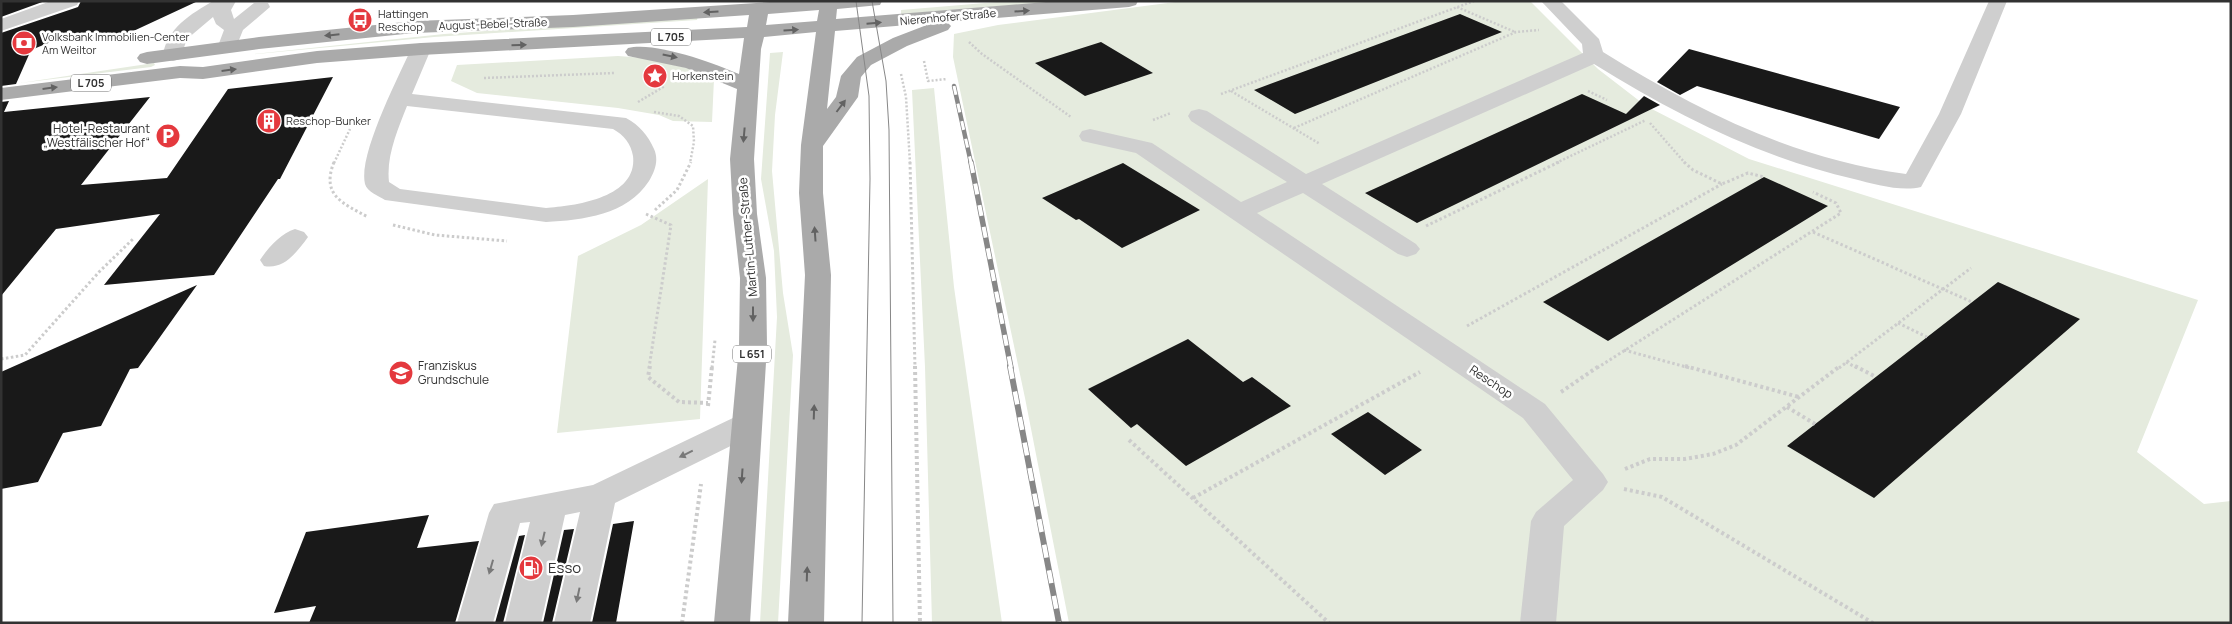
<svg xmlns="http://www.w3.org/2000/svg" width="2232" height="624" viewBox="0 0 2232 624" font-family="Manrope,sans-serif">
<style>
.green{fill:#e5ebde}
.building{fill:#191919}
.lines{fill:none;stroke-linecap:round;stroke-linejoin:round}
.path-far2{stroke:#ccc;stroke-width:2.5;stroke-dasharray:2 2;stroke-linecap:butt}
.path-far1{stroke:#ccc;stroke-width:3;stroke-dasharray:2.5 2.5;stroke-linecap:butt}
.path{stroke:#ccc;stroke-width:4;stroke-dasharray:3 3;stroke-linecap:butt}
.minor{fill:#cfcfcf;fill-rule:evenodd}
.major{fill:#aaa;fill-rule:evenodd}
.tram{stroke:#878787;stroke-width:1}
.rail-far2-casing{stroke:#878787;stroke-width:4.5}
.rail-far1-casing{stroke:#878787;stroke-width:5.5}
.rail-casing{stroke:#878787;stroke-width:6}
.rail-far2{stroke:#fff;stroke-width:3;stroke-dasharray:9;stroke-linecap:butt}
.rail-far1{stroke:#fff;stroke-width:4;stroke-dasharray:11;stroke-linecap:butt}
.rail{stroke:#fff;stroke-width:4.5;stroke-dasharray:13;stroke-linecap:butt}
.oneway{fill:#626262}
.oneway2{fill:#797979}
.labels{text-anchor:middle;stroke-width:5;stroke-linejoin:round;paint-order:stroke}
.far-poi-label{font-size:11px;fill:#323232;stroke:#fff;text-anchor:start}
.far-street-label{font-size:11px;fill:#323232;stroke:#fff}
.shield{fill:#fff;stroke:#707070;stroke-width:1}
.shield-label{font-size:11px;font-weight:bold;fill:#323232}
.poi-label{font-size:12px;fill:#323232;stroke:#fff;text-anchor:end}
.street-label{font-size:12px;fill:#323232;stroke:#fff}
.near-poi-label{font-size:15px;fill:#323232;stroke:#fff;text-anchor:start}
</style>
<rect width="100%" height="100%" fill="#fff"/>
<path class="green" d="M1009 1H1065L901 14V10Z
M1183 1H1530L1598 69 1646 106 1749 159 2198 300 2137 452 2204 504 2231 501V623H1069L1025 398 953 57 954 34 998 25Z
M698 16 697 20 434 37 236 56 444 34Z
M783 52 775 115 772 171 783 293 793 355 778 623H760L777 317 774 251 761 179 770 53Z
M618 56 645 58 708 73 714 79 712 122 673 121 659 115 618 108 477 93 451 81 457 65Z
M154 63 155 65 151 67 20 83Z
M934 88 954 287 1002 623H932L925 367 912 90Z
M708 179 700 419 557 433 578 256 641 225Z"/>
<path class="building" d="M1 1H45L1 17Z
M81 1H198L127 34 120 41 90 42 58 39 31 50 16 84 1 86V33L78 7Z
M1460 14 1502 32 1295 114 1254 90Z
M1101 42 1153 73 1085 96 1035 63Z
M1689 49 1900 107 1879 139 1697 86 1680 95 1657 82Z
M333 77 280 179H278L214 275 104 285 160 214 56 229 1 296V102L9 101 4 112 150 97 81 185 167 178 228 89Z
M1582 94 1626 114 1644 96 1660 105 1417 223 1365 193Z
M1123 163 1200 210 1122 248 1079 219 1076 220 1042 198Z
M1764 177 1828 206 1608 341 1543 302Z
M1998 282 2080 319 1874 498 1787 446Z
M197 285 138 368 130 369 101 426 63 433 38 482 1 489V372Z
M1188 339 1243 382 1252 377 1291 406 1186 466 1137 424 1131 428 1088 389Z
M1368 412 1422 450 1385 475 1331 434Z
M429 515 417 548 479 541 455 623H309L316 606 274 613 306 532Z
M634 521 616 623H592L613 524Z
M574 529 552 623H543L564 530Z
M525 535 503 623H495L519 536Z"/>
<g class="lines">
<path class="path-far2" d="M1457 7 1515 32
M969 42 982 54 1071 117
M924 61 928 81 947 79
M901 74 906 97 910 163
M484 78 615 73
M1231 91 1320 144
M1588 91 1607 100
M1221 94 1474 1
M638 102 665 86
M654 112 679 116 693 126 694 142 690 163
M1153 120 1171 113
M1650 123 1685 163
M1294 128 1516 32 1539 30
M334 163 350 129
M1556 163 1646 120"/>
<path class="path-far1" d="M334 162C321 195 342 203 368 217
M910 162 915 368
M1684 162 1693 170 1722 184 1748 173 1764 177
M655 210 677 190 691 162
M646 214 671 225 649 368
M393 225 435 235 507 241
M1426 226 1559 162
M1813 232 1972 302
M1898 323 1927 337
M1467 326 1722 184
M1624 350 1690 368
M1 359 25 355 99 272 133 239
M1846 362 1857 368
M712 368 715 340
M1597 368 1841 213 1836 203 1813 192
M1839 368 1971 268"/>
<path class="path" d="M650 366 648 377 679 402 708 403
M915 366 920 623
M1685 366 1799 397
M1855 366 1876 377
M1561 392 1599 366
M708 406 712 366
M1787 407 1815 424
M1129 440 1329 623
M1625 469 1650 459H1685L1713 454 1736 445 1840 366
M1624 489 1662 497 1873 623
M1193 498 1420 372
M682 623 701 484"/>
<path class="minor" d="M51 1H79L77 5 1 31V19Z
M213 1H236L231 10 234 19 254 3H268L270 7 243 30 235 50H221L218 46 224 30 216 24 213 17 187 39 180 59 173 61 166 59 163 55C167 28 191 14 213 1Z
M1541 1H1561L1599 39 1603 52C1700 112 1792 158 1906 174L1939 114 1989 1H2007L1961 114 1921 187C1901 192 1874 184 1854 179 1759 157 1676 115 1594 64L1322 184 1416 244 1420 249 1416 254 1407 257 1398 254 1303 193 1257 213 1545 404 1603 474 1608 482 1603 490 1564 526 1556 623H1520L1531 521 1536 512 1573 480 1523 418 1136 153 1082 141 1079 136 1082 131 1090 129 1152 143 1241 202 1287 182 1191 121 1188 116 1191 111 1199 109 1207 111 1306 174 1583 53 1582 44Z
M421 43 428 45 431 49 412 94 626 118C639 125 648 135 654 149 659 160 655 171 649 181 627 215 583 220 546 222L385 200C379 196 367 192 365 184 358 155 398 78 411 49L414 45ZM407 106 613 129C624 135 631 144 633 156 638 198 575 206 546 208L400 189 389 182C386 156 398 129 407 106Z
M295 229 304 232 308 237C297 252 284 270 264 266L260 260C268 248 281 233 295 229Z
M746 414 757 417 761 425 757 433 615 503 590 623H554L580 512 565 515 541 623H505L530 522 520 523 493 623H457L489 513 494 504 593 485 735 417Z"/>
<path class="major" d="M785 1H882L880 5 837 9 836 19 1058 1H1138L1136 5 1129 7 947 22 951 26 948 30 907 46 871 65 861 77 858 97 823 146V193L831 275 824 623H788L805 275 799 193 801 145 816 32 764 37 761 49 754 159 757 214 766 278 767 346 750 623H714L739 346 740 278 733 214 730 159 737 89 686 68 628 56 625 52 628 48C654 41 714 63 739 74L744 38 421 55 317 63 203 79 180 78 1 100V88L180 66 203 67 317 51 421 43 747 27 749 15 573 27 414 33 259 49 147 64 140 62 137 58 140 54 147 52 259 37 414 21 573 15ZM819 10 817 21 766 25 768 14ZM932 23 893 38 857 57 841 76 836 97 827 109 835 31Z"/>
<path class="tram" d="M856 1 869 96 870 179 862 623
M872 1 886 81 889 130 893 623"/>
<defs>
<path id="rail-far2" d="M954 86 971 163"/>
<path id="rail-far1" d="M971 162 1011 368"/>
<path id="rail" d="M1010 366 1059 623"/>
</defs>
<use href="#rail-far2" class="rail-far2-casing"/>
<use href="#rail-far1" class="rail-far1-casing"/>
<use href="#rail" class="rail-casing"/>
<use href="#rail-far2" class="rail-far2"/>
<use href="#rail-far1" class="rail-far1"/>
<use href="#rail" class="rail"/>
</g>
<defs><path id="oneway-solid" d="M-6-.8H1V-3.2L6.5 0L1 3.2V.8H-6Z" transform="scale(1.25)"/></defs>
<g class="oneway">
<use href="#oneway-solid" transform="translate(1022 11) rotate(-4)"/>
<use href="#oneway-solid" transform="translate(711 12) rotate(176)"/>
<use href="#oneway-solid" transform="translate(874 23) rotate(-5)"/>
<use href="#oneway-solid" transform="translate(791 30) rotate(-4)"/>
<use href="#oneway-solid" transform="translate(332 35) rotate(174)"/>
<use href="#oneway-solid" transform="translate(519 45) rotate(-2)"/>
<use href="#oneway-solid" transform="translate(670 56) rotate(12)"/>
<use href="#oneway-solid" transform="translate(229 70) rotate(-7)"/>
<use href="#oneway-solid" transform="translate(50 88) rotate(-7)"/>
<use href="#oneway-solid" transform="translate(841 106) rotate(-53)"/>
<use href="#oneway-solid" transform="translate(744 135) rotate(95)"/>
<use href="#oneway-solid" transform="translate(815 234) rotate(-94)"/>
<use href="#oneway-solid" transform="translate(753 314) rotate(90)"/>
<use href="#oneway-solid" transform="translate(814 412) rotate(-88)"/>
<use href="#oneway-solid" transform="translate(742 476) rotate(94)"/>
<use href="#oneway-solid" transform="translate(807 574) rotate(-88)"/>
</g>
<g class="oneway2">
<use href="#oneway-solid" transform="translate(686 454) rotate(154)"/>
<use href="#oneway-solid" transform="translate(543 539) rotate(103)"/>
<use href="#oneway-solid" transform="translate(491 567) rotate(106)"/>
<use href="#oneway-solid" transform="translate(578 595) rotate(102)"/>
</g>
<defs>
<symbol id="bus-disc" viewBox="-11 -11 22 22"><circle r="9.5" fill="#e4393e" stroke="#fff"/><path d="M-5-6H5V4H4V6H2V4H-2V6H-4V4H-5ZM-3.5-4V0h7V-4ZM-3.5 1.2v1.5H-2V1.2ZM2 1.2v1.5H3.5V1.2Z" fill="#fff"/></symbol>
<symbol id="bank-disc" viewBox="-11 -11 22 22"><circle r="9.5" fill="#e4393e" stroke="#fff"/><path d="M-6-4H6V4H-6ZM0-2.3a2.3 2.3 0 1 0 0 4.6a2.3 2.3 0 1 0 0-4.6Z" fill="#fff"/></symbol>
<symbol id="sight-disc" viewBox="-11 -11 22 22"><circle r="9.5" fill="#e4393e" stroke="#fff"/><path d="M0-6L1.8-2.2L6-1.7L2.9 1.2L3.7 5.4L0 3.3L-3.7 5.4L-2.9 1.2L-6-1.7L-1.8-2.2Z" fill="#fff"/></symbol>
<symbol id="building-disc" viewBox="-11 -11 22 22"><circle r="9.5" fill="#e4393e" stroke="#fff"/><path d="M-4-6H4V6H1V3H-1V6H-4ZM-2.5-4.3h1.7v1.8h-1.7ZM.8-4.3h1.7v1.8H.8ZM-2.5-1h1.7V.8h-1.7ZM.8-1h1.7V.8H.8Z" fill="#fff"/></symbol>
<symbol id="parking-disc" viewBox="-11 -11 22 22"><circle r="9.5" fill="#e4393e" stroke="#fff"/><path d="M-3.5-5.5H1a3.5 3.5 0 0 1 0 7H-1V5.5H-3.5ZM-1-3.4V-.6H.8a1.4 1.4 0 0 0 0-2.8Z" fill="#fff"/></symbol>
<symbol id="school-disc" viewBox="-11 -11 22 22"><circle r="9.5" fill="#e4393e" stroke="#fff"/><path d="M0-5L7-2L0 1L-7-2ZM-4 1L0 2.5L4 1V4Q0 6-4 4Z" fill="#fff"/></symbol>
<symbol id="fuel-disc" viewBox="-11 -11 22 22"><circle r="9.5" fill="#e4393e" stroke="#fff"/><path d="M-5.5-6h7V0h2V4h1.3V-2.5L3-4.5l.8-.8L6-3V5H2.5V1h-1V6h-7ZM-4.2-4.7v3.2H.2V-4.7Z" fill="#fff"/></symbol>
</defs>
<g fill-rule="evenodd">
<use href="#bus-disc" x="346" y="6" width="28" height="28"/>
<use href="#bank-disc" x="10" y="29" width="28" height="28"/>
<use href="#sight-disc" x="641" y="62" width="28" height="28"/>
<use href="#building-disc" x="255" y="107" width="28" height="28"/>
<use href="#parking-disc" x="154" y="122" width="28" height="28"/>
<use href="#school-disc" x="387" y="359" width="28" height="28"/>
<use href="#fuel-disc" x="517" y="554" width="28" height="28"/>
</g>
<g class="labels">
<g class="far-poi-label">
<text x="378" y="18">Hattingen<tspan x="378" dy="13">Reschop</tspan></text>
<text x="42" y="41">Volksbank Immobilien-Center<tspan x="42" dy="13">Am Weiltor</tspan></text>
<text x="672" y="80">Horkenstein</text>
<text x="286" y="125">Reschop-Bunker</text>
</g>
<g class="far-street-label">
<text transform="translate(948 17) rotate(-5)" y="4">Nierenhofer Straße</text>
<text transform="translate(493 24) rotate(-2)" y="4">August-Bebel-Straße</text>
</g>
<g class="shield">
<rect x="651" y="28.5" width="40" height="17" rx="4"/>
<rect x="71" y="74.5" width="40" height="17" rx="4"/>
<rect x="733" y="345.5" width="38" height="17" rx="4"/>
</g>
<g class="shield-label">
<text x="671" y="41">L 705</text>
<text x="91" y="87">L 705</text>
<text x="752" y="358">L 651</text>
</g>
<g class="poi-label">
<text x="150" y="133">Hotel-Restaurant<tspan x="150" dy="14">„Westfälischer Hof“</tspan></text>
<text x="418" y="370" text-anchor="start">Franziskus<tspan x="418" dy="14">Grundschule</tspan></text>
</g>
<g class="street-label">
<text transform="translate(748 237) rotate(-95)" y="4">Martin-Luther-Straße</text>
<text transform="translate(1491 382) rotate(34)" y="4">Reschop</text>
</g>
<g class="near-poi-label">
<text x="548" y="573">Esso</text>
</g>
</g>
<rect width="2232" height="624" fill="none" stroke="#323232" stroke-width="5"/>
</svg>
